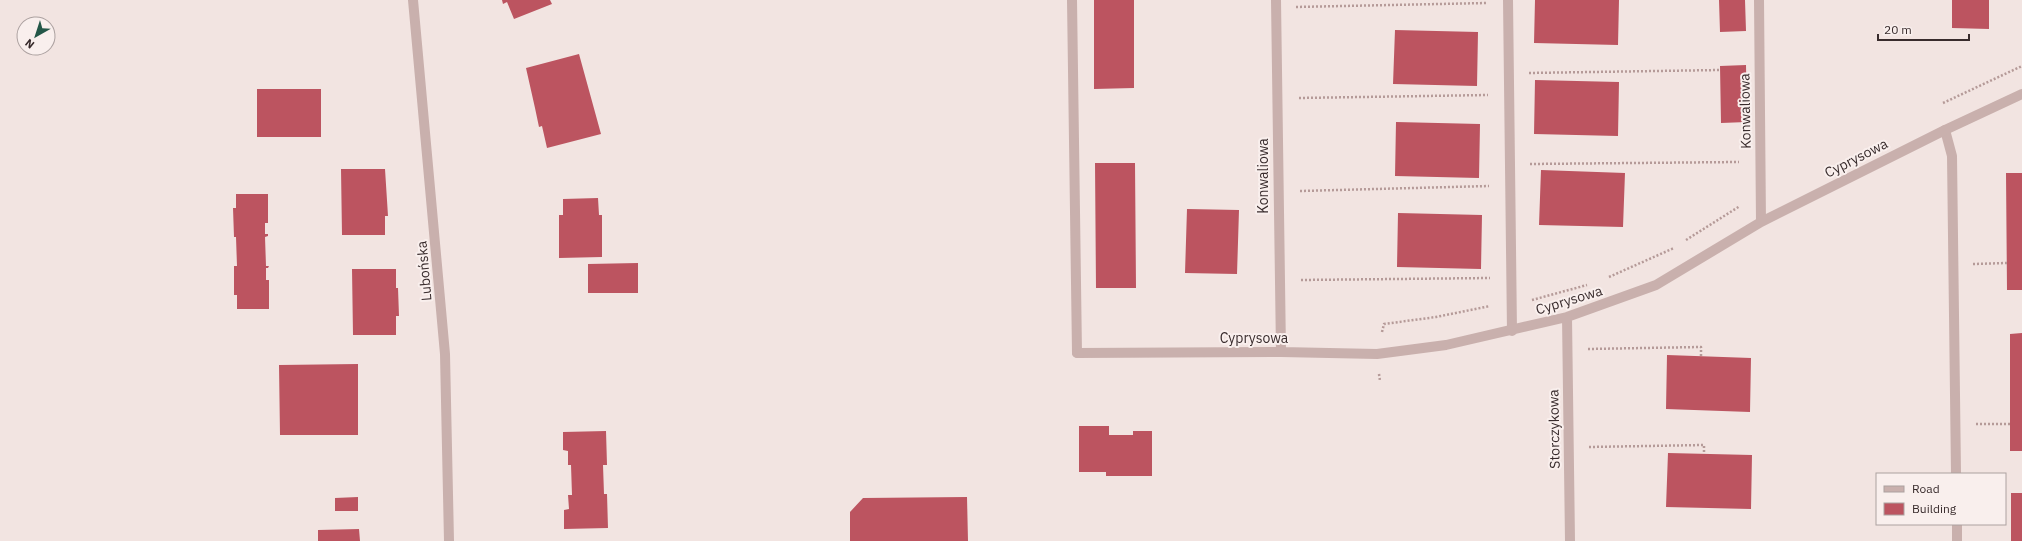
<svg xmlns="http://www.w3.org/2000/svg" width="2022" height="541" viewBox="0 0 2022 541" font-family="'IBM Plex Sans',sans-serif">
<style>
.building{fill:#bc5460}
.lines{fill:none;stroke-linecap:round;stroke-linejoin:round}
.path{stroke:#b59a98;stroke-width:2.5;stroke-dasharray:2 2;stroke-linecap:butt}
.service{stroke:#c9b0ad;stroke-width:10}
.minor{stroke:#c9b0ad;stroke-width:10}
.labels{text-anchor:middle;stroke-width:4;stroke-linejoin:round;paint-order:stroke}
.street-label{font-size:14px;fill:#382b2c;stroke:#f9efed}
</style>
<rect width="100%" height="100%" fill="#f2e4e1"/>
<path class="building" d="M502 0H550L552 4 514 19 507 2 503 4Z
M1094 0H1134V88L1094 89Z
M1535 0H1619L1618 45 1534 43Z
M1719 0H1745L1746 31 1720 32Z
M1952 0H1989V29L1952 28Z
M1395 30 1478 32 1477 86 1393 84Z
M579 54 601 134 547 148 542 126 539 127 535 108 526 68Z
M1746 65 1747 122 1721 123 1720 66Z
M1535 80 1619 82 1618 136 1534 134Z
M257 89H321V137H257Z
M1396 122 1480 124 1479 178 1395 176Z
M1095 163H1135L1136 288H1096Z
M341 169H385L388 216H385V235H342Z
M1541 170 1625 173 1623 227 1539 225Z
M2006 173H2022V290H2007Z
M236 194H268V223H265V234H268V236L265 237 266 266H269L268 268H266V280H269V309H237V295H234V266H237L236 237H234L233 208H236Z
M598 198 599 215H602V257L559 258V215H563V199Z
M1187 209 1239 210 1237 274 1185 273Z
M1398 213 1482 215 1481 269 1397 267Z
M638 263V293H588V264Z
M352 269H396V288H398L399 316H396V335H353Z
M2022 333V451H2010V334Z
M1667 355 1751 358 1750 412 1666 409Z
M358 364V435H280L279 365Z
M1079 426H1109V435H1133V431H1152V476H1106V472H1079Z
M606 431 607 465H603L604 494H607L608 528 564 529V510L569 509 568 495H572L571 465H568V451L563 450V432Z
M1668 453 1752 455 1751 509 1666 507Z
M2011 493H2022V541H2011Z
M358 497V511H335V498Z
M967 497 968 541H850V512L863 498Z
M359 529 360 541H318V530Z"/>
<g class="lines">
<path class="path" d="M1296 7 1487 3
M1529 73 1720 70
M1299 98 1488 95
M1943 103 2022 66
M1530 164 1739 162
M1300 191 1489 186
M1686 240 1740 206
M1973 264 2007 263
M1609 277 1674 248
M1301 280 1490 278
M1532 300 1587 285
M1382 332 1384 324 1436 317 1490 306
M1588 349 1701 347V356
M1379 374 1380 381
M1976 424H2010
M1589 447 1704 445V454"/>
<path class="service" d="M1072 0 1077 353
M1508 0 1512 331
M1945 130 1952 156 1956 474
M1957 524V541"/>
<path class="minor" d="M413 0 445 354 449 541
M1276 0 1281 352
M1759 0 1761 222
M1567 317 1570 541
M1077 353 1281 352 1377 354 1446 345 1567 317 1656 285 1761 222 1945 130 2022 94"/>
</g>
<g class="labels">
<g class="street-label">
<text transform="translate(1745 111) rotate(-91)" y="5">Konwaliowa</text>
<text transform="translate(1856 158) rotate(-27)" y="5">Cyprysowa</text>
<text transform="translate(1263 176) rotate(-90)" y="5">Konwaliowa</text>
<text transform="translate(424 271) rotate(-95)" y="5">Lubońska</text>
<text transform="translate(1569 300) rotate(-17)" y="5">Cyprysowa</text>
<text x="1254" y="343">Cyprysowa</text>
<text transform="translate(1554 429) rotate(-91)" y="5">Storczykowa</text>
</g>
</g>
<rect x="1876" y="473" width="130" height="52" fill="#f9efed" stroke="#aca1a0"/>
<rect x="1884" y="486" width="20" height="6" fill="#c9b0ad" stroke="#aca1a0"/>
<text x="1912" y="493" font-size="12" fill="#382b2c">Road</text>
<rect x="1884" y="503" width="20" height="12" fill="#bc5460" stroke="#aca1a0"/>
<text x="1912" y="513" font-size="12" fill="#382b2c">Building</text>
<g transform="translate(36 36) rotate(219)"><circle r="19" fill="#f9efed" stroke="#aca1a0"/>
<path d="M0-3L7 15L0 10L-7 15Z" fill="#245748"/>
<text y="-6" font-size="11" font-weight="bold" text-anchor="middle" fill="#382b2c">N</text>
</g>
<path d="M1878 34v6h91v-6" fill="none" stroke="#382b2c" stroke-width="2"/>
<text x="1884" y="34" font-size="12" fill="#382b2c" stroke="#f9efed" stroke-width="3" paint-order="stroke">20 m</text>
</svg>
